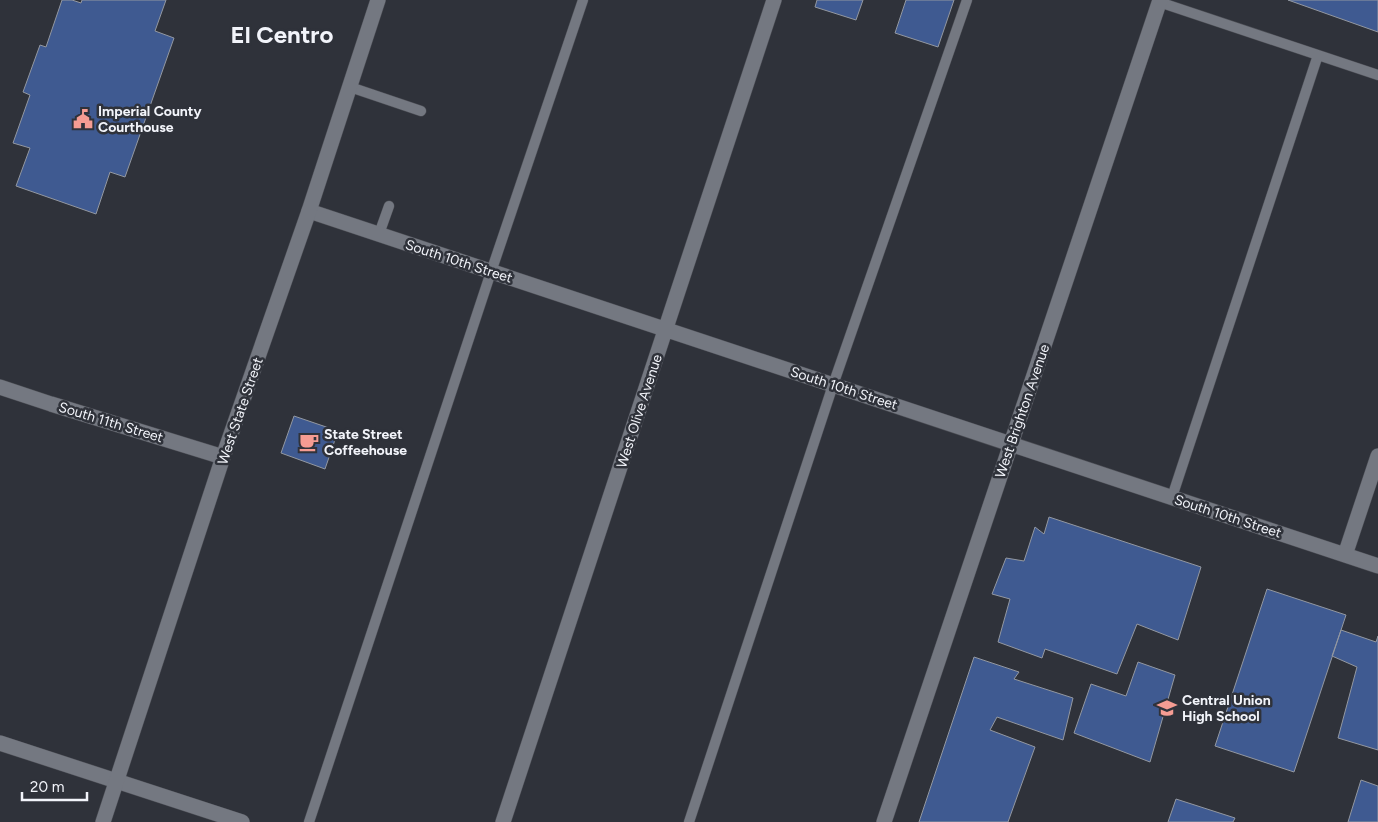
<svg xmlns="http://www.w3.org/2000/svg" width="1378" height="822" viewBox="0 0 1378 822" font-family="Figtree,sans-serif">
<style>
.building{fill:#3f5a91;stroke:#9398a1}
.lines{fill:none;stroke-linecap:round;stroke-linejoin:round}
.lane-casing{stroke:#4c4e55;stroke-width:11}
.street-casing{stroke:#4c4e55;stroke-width:16}
.secondary-casing{stroke:#4c4e55;stroke-width:16}
.lane{stroke:#747881;stroke-width:10}
.street{stroke:#747881;stroke-width:15}
.secondary{stroke:#747881;stroke-width:15}
.labels{text-anchor:middle;stroke-width:5;stroke-linejoin:round;paint-order:stroke}
.poi-label{font-size:14px;font-weight:bold;fill:#f2f4fa;stroke:#2f323a;text-anchor:start}
.street-label{font-size:14px;fill:#f2f4fa;stroke:#2f323a}
.town-label{font-size:24px;font-weight:bold;fill:#f2f4fa;stroke:#2f323a}
</style>
<rect width="100%" height="100%" fill="#2f323a"/>
<path class="building" d="M62 0H72L81 3 82 0H166L155 31 174 38 125 177 110 172 96 214 16 186 30 148 13 143 30 95 23 92 40 45 46 47Z
M817 0H863L856 20 815 7Z
M906 0H954L938 47 895 33Z
M1288 0H1378V32Z
M294 416 338 431 325 469 281 453Z
M1049 517 1201 567 1178 640 1137 624 1117 674 1045 649 1042 658 998 642 1010 599 992 594 1006 558 1024 561 1035 527 1044 534Z
M1267 589 1346 615 1294 772 1215 746Z
M1341 630 1376 642 1378 636V750L1338 738 1357 667 1332 656Z
M974 657 1019 672 1014 679 1073 698 1063 740 997 717 990 730 1035 747 1008 822H919Z
M1138 662 1175 675 1150 762 1074 733 1091 684 1126 696Z
M1361 780 1378 786V822H1348Z
M1176 799 1235 818 1233 822H1168Z"/>
<g class="lines">
<defs>
<path id="lane" d="M1159 2 1378 75
M350 87 421 111
M379 234 389 206
M1172 497 1318 55
M309 822 491 272 583 0
M689 822 833 385 967 0"/>
<path id="street" d="M309 211 1378 566
M0 387 51 404 223 457
M1345 555 1378 456
M0 743 242 822
M503 822 774 0
M884 822 1160 0"/>
<path id="secondary" d="M103 822 223 457 309 211 378 0"/>
</defs>
<use href="#lane" class="lane-casing"/>
<use href="#street" class="street-casing"/>
<use href="#secondary" class="secondary-casing"/>
<use href="#lane" class="lane"/>
<use href="#street" class="street"/>
<use href="#secondary" class="secondary"/>
</g>
<defs>
<symbol id="civic-bare" viewBox="-9 -9 18 18"><path d="M-.6-6.5H3V-4.5H.6V-3L4-1V1h2V6H-6V1h2V-1L-.6-3ZM-1.2 2.5V6h2.4V2.5Z" fill="#f59c93" stroke="#2f323a" stroke-width="2.5" paint-order="stroke"/></symbol>
<symbol id="cafe-bare" viewBox="-9 -9 18 18"><path d="M-5.5-4.5H6V0H3Q3 3.5 0 3.5H-2.5Q-5.5 3.5-5.5 0ZM3-3.2v2h1.7v-2ZM-6 4.5H4V6H-6Z" fill="#f59c93" stroke="#2f323a" stroke-width="2.5" paint-order="stroke"/></symbol>
<symbol id="school-bare" viewBox="-9 -9 18 18"><path d="M0-5L7-2L0 1L-7-2ZM-4 1L0 2.5L4 1V4Q0 6-4 4Z" fill="#f59c93" stroke="#2f323a" stroke-width="2.5" paint-order="stroke"/></symbol>
</defs>
<g fill-rule="evenodd">
<use href="#civic-bare" x="69" y="105" width="28" height="28"/>
<use href="#cafe-bare" x="295" y="428" width="28" height="28"/>
<use href="#school-bare" x="1153" y="694" width="28" height="28"/>
</g>
<g class="labels">
<g class="poi-label">
<text x="98" y="116">Imperial County<tspan x="98" dy="16">Courthouse</tspan></text>
<text x="324" y="439">State Street<tspan x="324" dy="16">Coffeehouse</tspan></text>
<text x="1182" y="705">Central Union<tspan x="1182" dy="16">High School</tspan></text>
</g>
<g class="street-label">
<text transform="translate(459 261) rotate(18)" y="5">South 10th Street</text>
<text transform="translate(844 388) rotate(18)" y="5">South 10th Street</text>
<text transform="translate(240 411) rotate(-71)" y="5">West State Street</text>
<text transform="translate(639 411) rotate(-72)" y="5">West Olive Avenue</text>
<text transform="translate(1022 411) rotate(-71)" y="5">West Brighton Avenue</text>
<text transform="translate(111 422) rotate(17)" y="5">South 11th Street</text>
<text transform="translate(1228 516) rotate(18)" y="5">South 10th Street</text>
</g>
<g class="town-label">
<text x="282" y="43">El Centro</text>
</g>
</g>
<path d="M22 792v8h65v-8" fill="none" stroke="#f2f4fa" stroke-width="2.5"/>
<text x="30" y="792" font-size="15" fill="#f2f4fa" stroke="#2f323a" stroke-width="4" paint-order="stroke">20 m</text>
</svg>
